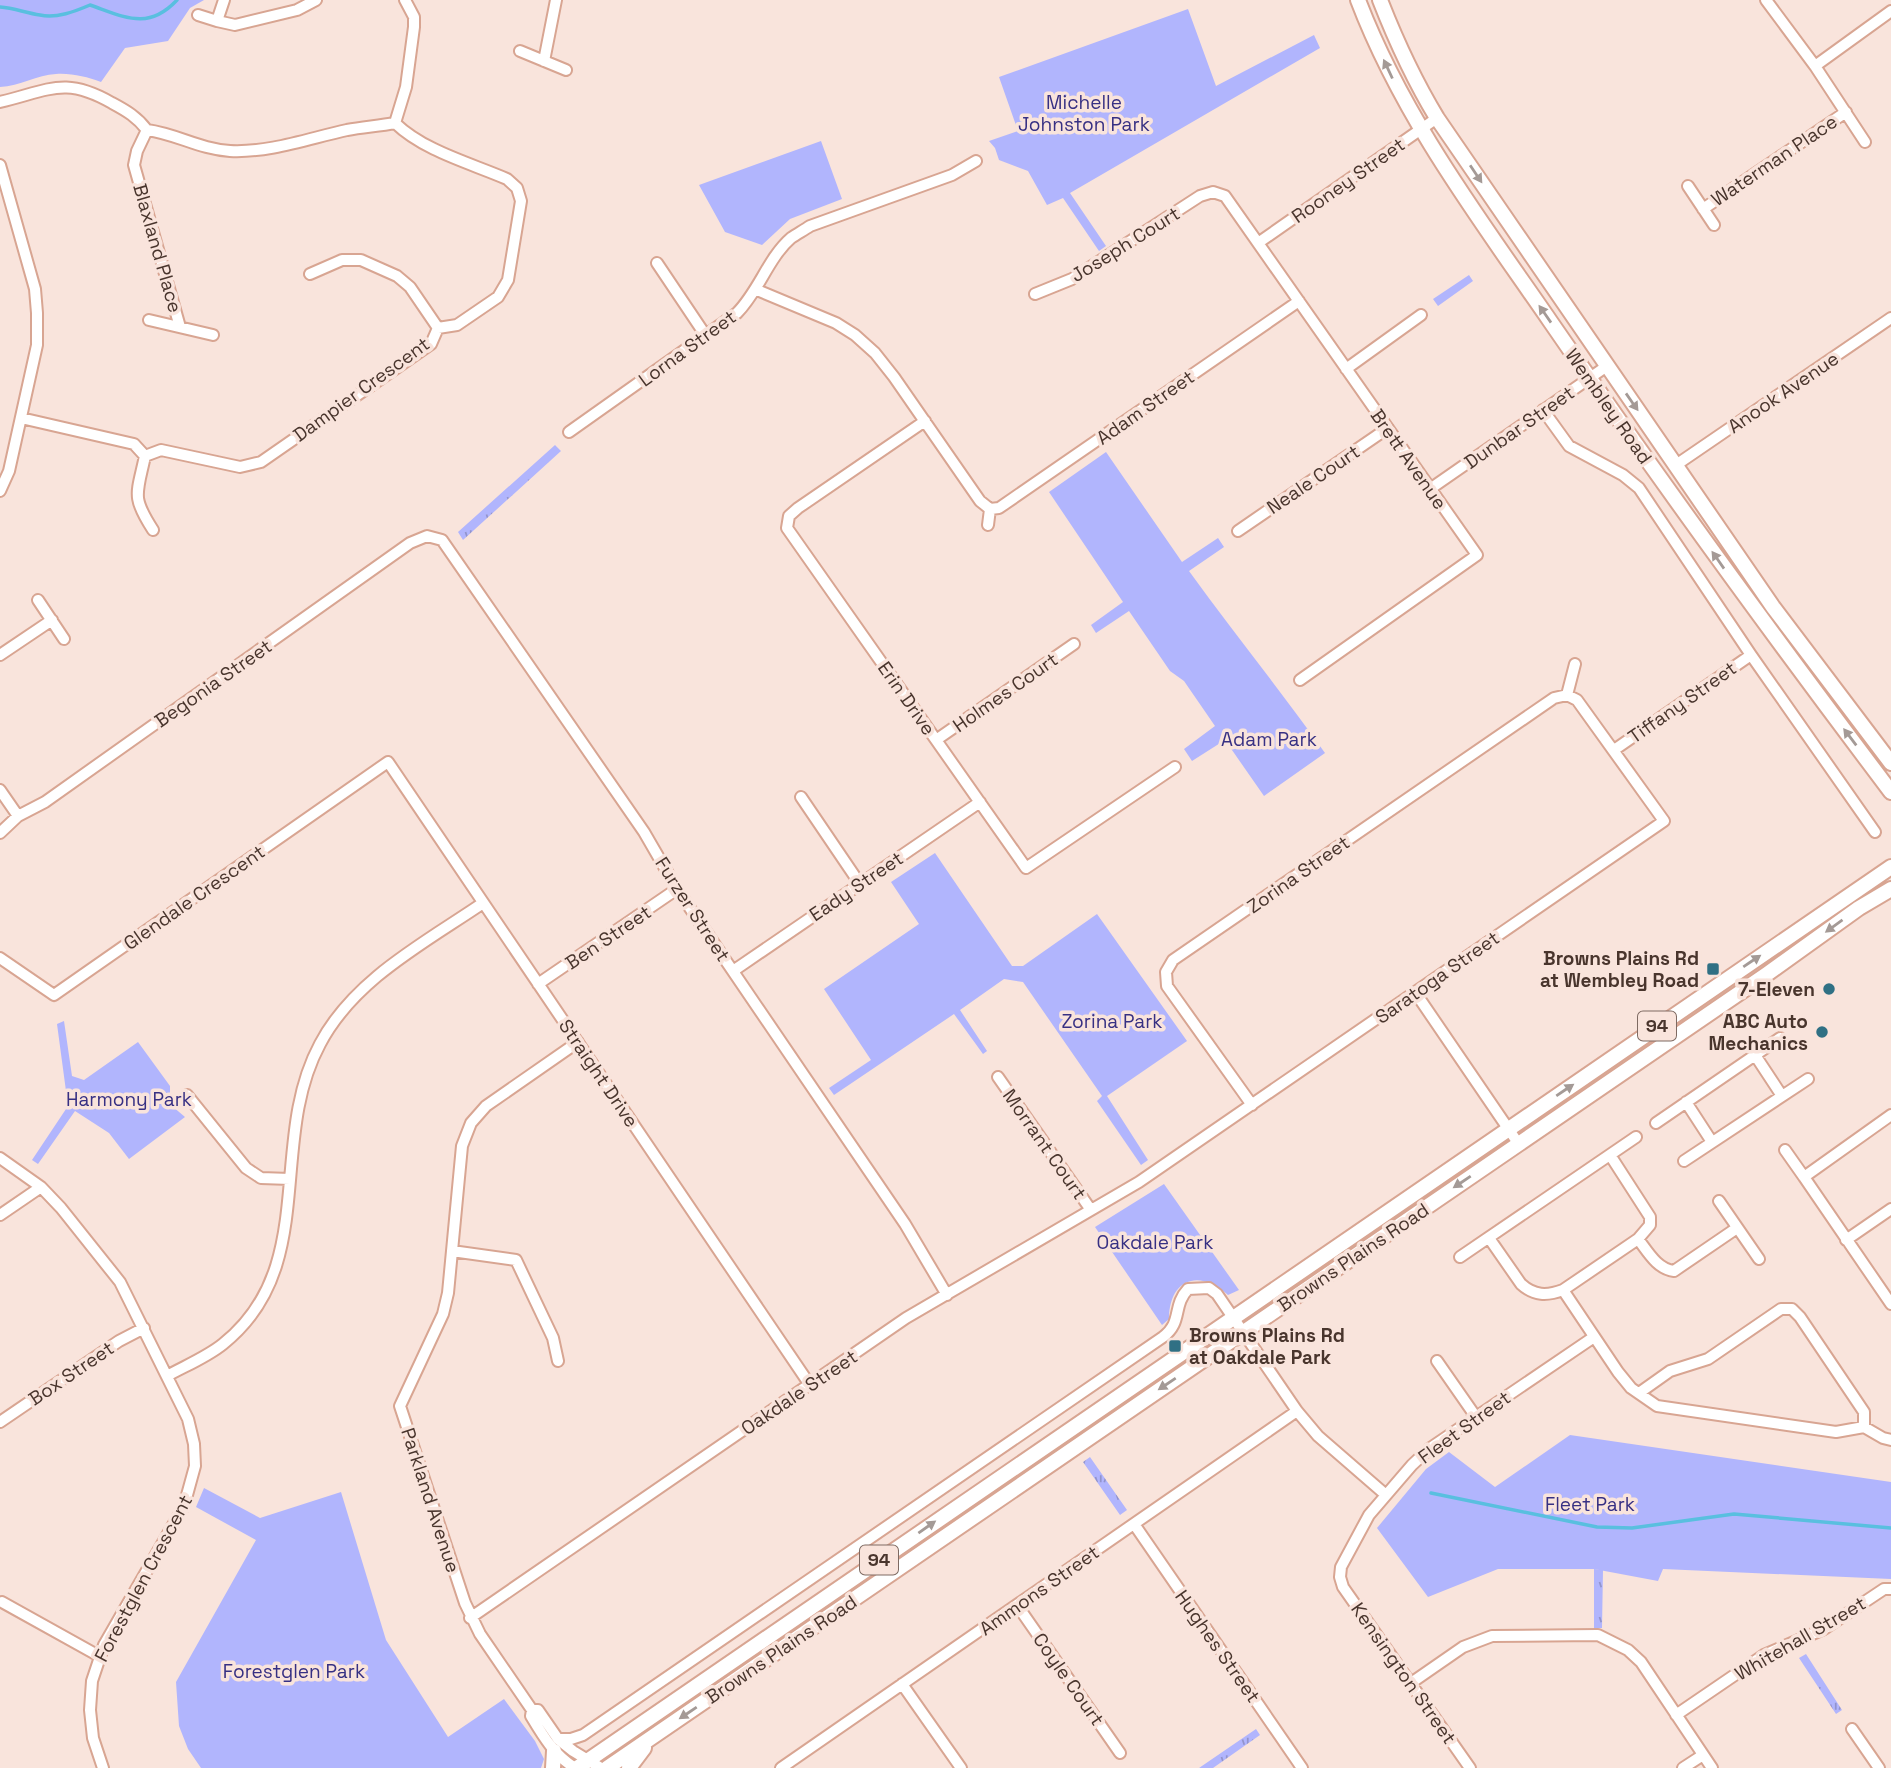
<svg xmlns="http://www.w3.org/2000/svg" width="1891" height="1768" viewBox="0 0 1891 1768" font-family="'Space Grotesk',sans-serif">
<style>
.grass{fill:url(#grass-tufts)}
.green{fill:#b1b5fd}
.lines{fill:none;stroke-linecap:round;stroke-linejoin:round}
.stream{stroke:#59bfdf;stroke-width:3.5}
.minor-casing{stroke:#d8a592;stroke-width:14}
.major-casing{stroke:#d8a592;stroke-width:18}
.minor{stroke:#fff;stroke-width:10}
.major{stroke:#fff;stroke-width:14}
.oneway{fill:#a49a96}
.poi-dot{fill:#307084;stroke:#f9e4dc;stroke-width:2.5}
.labels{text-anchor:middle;stroke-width:7;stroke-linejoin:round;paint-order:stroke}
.shield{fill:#f9e4dc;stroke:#7e6a62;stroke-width:2}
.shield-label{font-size:18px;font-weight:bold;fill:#49352d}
.park-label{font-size:19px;fill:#373083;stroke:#f9e4dc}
.street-label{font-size:19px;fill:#49352d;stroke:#f9e4dc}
.poi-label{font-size:19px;font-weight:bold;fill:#49352d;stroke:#f9e4dc;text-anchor:end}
</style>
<defs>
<pattern id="grass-tufts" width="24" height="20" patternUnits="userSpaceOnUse" patternTransform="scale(1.75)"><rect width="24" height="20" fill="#b1b5fd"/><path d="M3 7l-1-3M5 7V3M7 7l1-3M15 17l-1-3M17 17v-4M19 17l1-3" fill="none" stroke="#9294cd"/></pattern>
</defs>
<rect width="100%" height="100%" fill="#f9e4dc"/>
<path class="grass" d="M1469 275 1473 281 1438 306 1433 299Z
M555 445 561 451 463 540 458 532Z
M1090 1457 1127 1510 1120 1515 1083 1462Z
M1594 1569 1603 1570 1602 1628H1594Z
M1806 1654 1842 1710 1836 1714 1799 1658Z
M1256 1729 1260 1735 1213 1768H1199Z"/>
<path class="green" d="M0 0H204L190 8 168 41 125 48 101 82C87 77 72 73 56 74 37 75 20 86 0 87Z
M1188 9 1216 86 1314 35 1320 48 1070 193 1106 246 1099 251 1063 198 1047 205 1028 171 999 160 995 148 989 141 1018 131 999 77Z
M821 141 842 199 790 219 762 245 725 232 699 185Z
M1106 452 1182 562 1218 538 1224 547 1189 571C1233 632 1281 691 1325 753L1264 796 1225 740 1192 761 1184 749 1215 726 1184 681 1170 671 1129 611 1096 633 1091 625 1123 602 1049 492Z
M935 853 1012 966H1023L1097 914 1187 1041 1107 1096 1148 1160 1141 1165 1097 1101 1102 1096 1023 982 1004 979 960 1010 987 1051 983 1054 954 1014 834 1095 829 1088 871 1060 824 989 919 924 891 882Z
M64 1021 72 1076 84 1080 138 1042 170 1086V1100L172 1106 185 1117 129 1159 109 1133 75 1111 38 1164 32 1160 68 1106 57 1024Z
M1164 1184 1239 1290 1228 1295C1199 1268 1169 1279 1169 1319L1162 1325 1095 1227Z
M1570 1435 1891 1482V1579L1663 1569 1658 1581 1594 1569H1498L1428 1597 1377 1528 1426 1469 1449 1452 1495 1487Z
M204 1488 260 1518 341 1492 386 1640 448 1737 504 1699 535 1741 544 1759 541 1768H201L188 1749 179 1726 176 1682 256 1540 196 1507Z"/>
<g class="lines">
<path class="stream" d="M0 7C14 8 26 13 40 15 56 19 76 11 90 5 125 17 148 31 177 0
M1431 1493 1597 1527 1632 1528 1734 1514 1891 1528"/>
<defs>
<path id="minor" d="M1766 0 1815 66 1865 142
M198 15 217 21 224 0
M217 21 235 25 297 10 316 0
M520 51 566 70
M544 61 556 0
M1815 66 1891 11
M0 102C50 90 65 76 112 103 127 111 137 117 147 130 177 134 199 149 230 151 269 153 310 138 347 130 363 127 379 126 395 123 424 151 470 163 507 179L517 188 521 201 508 280 498 297 457 325 438 328 431 344 261 462 240 467 161 450 145 456 134 444 21 418
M395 123 406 87 414 27V17L405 0
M147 130 137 151 134 165 180 327
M0 165 35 289 37 313V345L9 471 0 491
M1688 186 1714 225
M1703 209 1846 112
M1258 243 1437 118
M657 263 706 336
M310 274 342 260H361L397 276 410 287 438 328
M757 290 836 323 855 335 875 353 894 377 980 501 990 509 999 508 1299 301
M1035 294 1072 279 1200 196 1213 192 1225 196 1477 555 1300 680
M149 320 213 335
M1346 369 1421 315
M1543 410 1569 446 1623 475 1639 488 1751 655 1875 832
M925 421 798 508 789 516 787 528 1026 868 1175 767
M569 432 737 313C759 291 768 258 791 238 797 234 804 230 810 226L952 175 976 161
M145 456C137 494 131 496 153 530
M1676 465 1891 318
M1430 489 1607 366
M988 525 990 509
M1238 531 1388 428
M38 600 64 639
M0 655 52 620
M1567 695 1575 664
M936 740 1074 644
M1614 750 1751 655
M0 790 18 816
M801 797 860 884
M0 833 18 816 45 802 410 543 427 536 442 540 644 832 677 889 905 1224 947 1295
M0 958 54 995 388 762 810 1385
M733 971 980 802
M538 984 677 889
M1415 992 1518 1143
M578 1042 486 1106 471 1123 462 1146 448 1293 443 1314 400 1406 465 1603 480 1634 532 1710H538L558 1739 573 1751 601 1768
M1755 1055 1782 1096
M998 1077 1091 1210
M187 1095 246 1168 261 1178 290 1179
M1686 1102 1712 1142
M1891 1115 1804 1177 1891 1304
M1656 1123 1780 1038
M1785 1150 1804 1177
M0 1158 41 1187 61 1208 120 1282 188 1419 194 1444 195 1466 184 1506 104 1645 92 1681 90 1710 93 1738 103 1768
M1684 1161 1808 1079
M1719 1201 1759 1259
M0 1215 41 1187
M1489 1238 1521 1284C1534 1296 1547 1296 1563 1290L1638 1239 1650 1225V1217L1610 1155
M1638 1239C1648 1252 1657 1269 1674 1271L1737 1228
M1846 1240 1891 1209
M452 1251 516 1260 553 1338 558 1361
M1460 1257 1636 1137
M1563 1290 1618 1372 1631 1388 1657 1406 1836 1432 1864 1427 1883 1438 1891 1440
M1437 1361 1476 1417
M167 1376C185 1366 207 1357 223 1344 320 1267 267 1142 320 1044 354 979 426 942 483 903
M1639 1393 1670 1371 1708 1359 1781 1309H1792L1800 1317 1864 1412V1427
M0 1422 119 1341 144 1328
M1134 1524 1302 1768
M2 1602 99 1656
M1017 1605 1120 1753
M470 1618 906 1318 1139 1182 1664 821 1577 700 1567 695 1554 698 1173 960 1166 972 1167 986 1252 1105
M1411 1683 1463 1647 1492 1636 1598 1635 1628 1650 1641 1662 1712 1768
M902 1684 961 1768
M532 1710 531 1716C543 1736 554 1755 575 1768
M1676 1715 1764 1655 1824 1629 1884 1589H1891
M1852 1729 1879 1768
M558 1739H571L583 1735 1163 1337C1183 1322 1172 1306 1188 1289L1209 1288 1217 1294 1297 1411 1318 1436 1386 1495
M781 1768 1297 1411
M1470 1768 1343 1587 1340 1577 1341 1567 1369 1515 1412 1465 1429 1449 1594 1337
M1683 1768 1703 1755"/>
<path id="major" d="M1358 0C1403 118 1479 218 1550 321 1660 481 1774 637 1891 792
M1380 0C1396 41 1414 80 1437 118L1773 607 1891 763
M553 1768 554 1751
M577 1768 1891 867
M607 1768 1767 974 1859 908 1891 889
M629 1768 644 1748"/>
</defs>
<use href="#minor" class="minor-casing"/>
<use href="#major" class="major-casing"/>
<use href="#minor" class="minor"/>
<use href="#major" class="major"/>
</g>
<defs><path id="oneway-solid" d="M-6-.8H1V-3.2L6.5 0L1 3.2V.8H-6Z" transform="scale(1.75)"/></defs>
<g class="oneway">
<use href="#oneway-solid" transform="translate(1388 69) rotate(-115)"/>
<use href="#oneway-solid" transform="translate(1476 174) rotate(56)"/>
<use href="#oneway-solid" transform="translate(1545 314) rotate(-125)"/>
<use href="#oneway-solid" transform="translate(1632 402) rotate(55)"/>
<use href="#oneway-solid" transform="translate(1718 560) rotate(-125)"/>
<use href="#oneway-solid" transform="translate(1850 737) rotate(-127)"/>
<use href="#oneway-solid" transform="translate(1834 926) rotate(144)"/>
<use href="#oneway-solid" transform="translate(1752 961) rotate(-34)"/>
<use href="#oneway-solid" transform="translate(1565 1090) rotate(-34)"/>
<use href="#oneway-solid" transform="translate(1462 1182) rotate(146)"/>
<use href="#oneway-solid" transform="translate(1167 1384) rotate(146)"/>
<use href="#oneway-solid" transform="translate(927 1527) rotate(-35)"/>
<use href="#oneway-solid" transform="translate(688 1713) rotate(146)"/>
</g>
<g class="poi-dot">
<rect x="1706" y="962" width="14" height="14" rx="3.5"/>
<circle cx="1829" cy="989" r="7"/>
<circle cx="1822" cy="1032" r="7"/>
<rect x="1168" y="1339" width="14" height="14" rx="3.5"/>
</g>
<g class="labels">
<g class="shield">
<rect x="1638" y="1011.5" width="38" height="29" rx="5"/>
<rect x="860" y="1545.5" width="38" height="29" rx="5"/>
</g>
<g class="shield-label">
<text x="1657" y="1032">94</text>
<text x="879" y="1566">94</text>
</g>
<g class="park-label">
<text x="1084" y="109">Michelle<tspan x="1084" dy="22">Johnston Park</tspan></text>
<text x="1269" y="746">Adam Park</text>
<text x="1112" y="1028">Zorina Park</text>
<text x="129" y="1106">Harmony Park</text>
<text x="1155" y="1249">Oakdale Park</text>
<text x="1590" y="1511">Fleet Park</text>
<text x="294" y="1678">Forestglen Park</text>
</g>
<g class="street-label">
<text transform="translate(1774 160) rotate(-34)" y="7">Waterman Place</text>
<text transform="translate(1348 180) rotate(-35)" y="7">Rooney Street</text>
<text transform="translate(1125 244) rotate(-32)" y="7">Joseph Court</text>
<text transform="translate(158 248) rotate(74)" y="7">Blaxland Place</text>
<text transform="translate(687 348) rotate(-36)" y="7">Lorna Street</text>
<text transform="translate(361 389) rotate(-36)" y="7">Dampier Crescent</text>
<text transform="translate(1783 392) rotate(-34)" y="7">Anook Avenue</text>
<text transform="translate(1609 406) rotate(55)" y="7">Wembley Road</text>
<text transform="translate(1145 407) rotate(-35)" y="7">Adam Street</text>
<text transform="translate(1519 427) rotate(-35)" y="7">Dunbar Street</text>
<text transform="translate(1409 459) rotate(55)" y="7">Brett Avenue</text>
<text transform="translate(1313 479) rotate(-34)" y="7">Neale Court</text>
<text transform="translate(213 683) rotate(-35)" y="7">Begonia Street</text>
<text transform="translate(1005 692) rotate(-35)" y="7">Holmes Court</text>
<text transform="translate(907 698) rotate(55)" y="7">Erin Drive</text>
<text transform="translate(1682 702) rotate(-35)" y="7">Tiffany Street</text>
<text transform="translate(1298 874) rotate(-35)" y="7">Zorina Street</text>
<text transform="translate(856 886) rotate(-34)" y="7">Eady Street</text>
<text transform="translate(194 897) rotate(-35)" y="7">Glendale Crescent</text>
<text transform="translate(693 909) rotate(57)" y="7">Furzer Street</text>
<text transform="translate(608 937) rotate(-34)" y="7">Ben Street</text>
<text transform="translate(1437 977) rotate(-35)" y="7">Saratoga Street</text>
<text transform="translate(599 1073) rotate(56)" y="7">Straight Drive</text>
<text transform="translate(1045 1144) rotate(55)" y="7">Morrant Court</text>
<text transform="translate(1353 1257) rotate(-34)" y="7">Browns Plains Road</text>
<text transform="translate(71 1373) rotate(-34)" y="7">Box Street</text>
<text transform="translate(799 1392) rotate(-34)" y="7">Oakdale Street</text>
<text transform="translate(1464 1427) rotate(-36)" y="7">Fleet Street</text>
<text transform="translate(431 1500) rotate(72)" y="7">Parkland Avenue</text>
<text transform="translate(143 1578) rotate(-62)" y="7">Forestglen Crescent</text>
<text transform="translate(1039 1590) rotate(-35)" y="7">Ammons Street</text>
<text transform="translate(1800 1638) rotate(-30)" y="7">Whitehall Street</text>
<text transform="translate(1218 1646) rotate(55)" y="7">Hughes Street</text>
<text transform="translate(781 1649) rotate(-34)" y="7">Browns Plains Road</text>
<text transform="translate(1404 1673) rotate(55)" y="7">Kensington Street</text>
<text transform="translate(1069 1679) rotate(55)" y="7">Coyle Court</text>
</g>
<g class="poi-label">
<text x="1699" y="965">Browns Plains Rd<tspan x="1699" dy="22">at Wembley Road</tspan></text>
<text x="1815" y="996">7-Eleven</text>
<text x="1808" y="1028">ABC Auto<tspan x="1808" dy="22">Mechanics</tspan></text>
<text x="1189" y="1342" text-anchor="start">Browns Plains Rd<tspan x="1189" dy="22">at Oakdale Park</tspan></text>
</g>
</g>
</svg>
